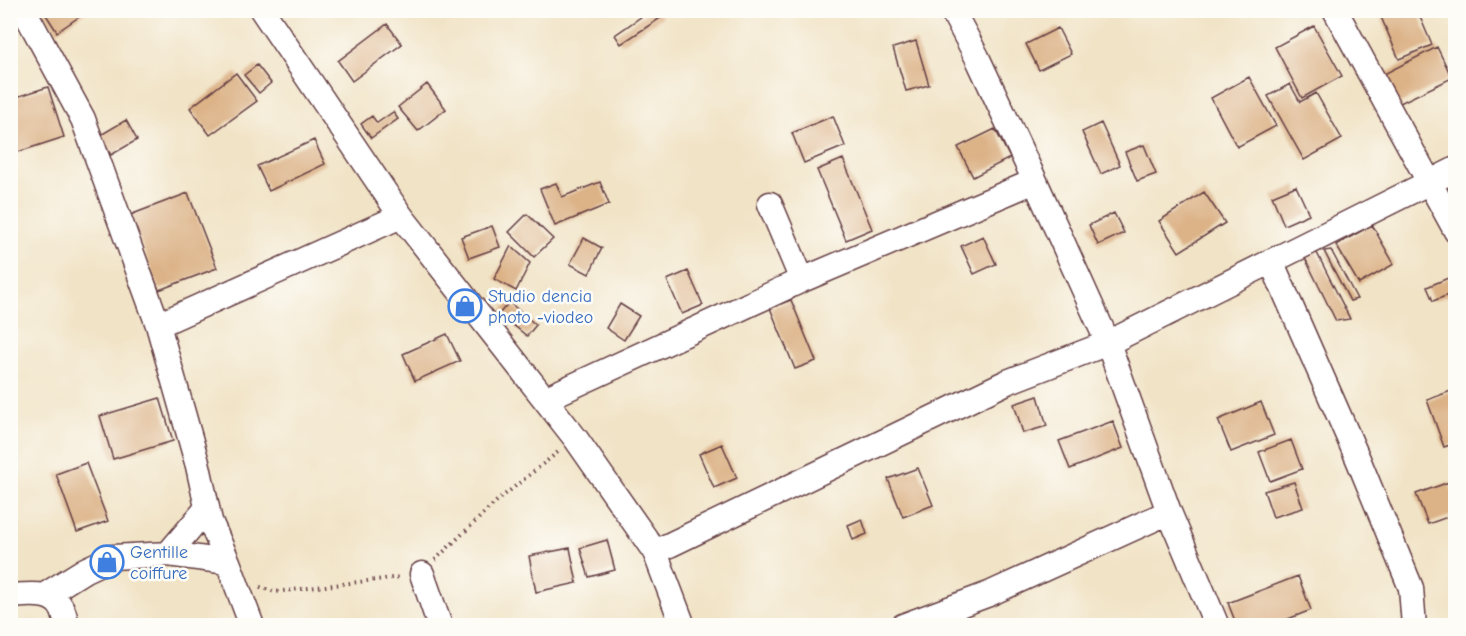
<svg xmlns="http://www.w3.org/2000/svg" width="1466" height="636" viewBox="0 0 1466 636" font-family="'Comic Neue',sans-serif">
<style>
.building{fill:#dcb287}
.lines{fill:none;stroke-linecap:round;stroke-linejoin:round}
.street-casing{stroke:#633c42;stroke-width:27}
.path{stroke:#633c42;stroke-width:4;stroke-dasharray:1.5 4.5;stroke-linecap:butt}
.street{stroke:#fff;stroke-width:24}
.labels{text-anchor:middle;stroke-width:5;stroke-linejoin:round;paint-order:stroke}
.shop-label{font-size:18px;fill:#366cbe;stroke:#fdfcf7;text-anchor:start}
</style>
<rect width="100%" height="100%" fill="#fdfcf7"/>
<filter id="ink" filterUnits="userSpaceOnUse"><feTurbulence type="fractalNoise" baseFrequency=".0167" numOctaves="2"/><feDisplacementMap in="SourceGraphic" scale="12" xChannelSelector="R" yChannelSelector="G"/><feConvolveMatrix kernelMatrix="1 2 1 2 8 2 1 2 1" color-interpolation-filters="sRGB"/></filter>
<filter id="wash" filterUnits="userSpaceOnUse"><feTurbulence type="fractalNoise" baseFrequency=".008" numOctaves="4" result="noise"/><feDisplacementMap in="SourceGraphic" scale="24" xChannelSelector="R" yChannelSelector="G"/><feGaussianBlur stdDeviation="1.35" result="paint"/><feColorMatrix in="noise" values="0 0 0 0 0 0 0 0 0 0 0 0 0 0 0 0 0 1.4 0 .05"/><feComposite in="paint" operator="in"/></filter>
<g filter="url(#wash)">
<rect width="100%" height="100%" fill="#f1e3c6"/>
<g id="blocks">
<path class="building" d="M43 10H89L57 32Z
M651 10H658L662 17 621 44 615 35Z
M1378 10H1417L1432 45 1399 59Z
M387 24 402 44 352 81 338 61Z
M1314 26 1342 76 1302 98 1275 47Z
M1058 28 1071 54 1039 70 1026 44Z
M916 41 929 85 906 91 893 48Z
M1437 47 1452 78 1396 105 1382 75Z
M257 65 271 83 259 93 244 75Z
M236 73 257 101 210 135 190 108Z
M1249 77 1276 126 1237 147 1211 98Z
M427 84 446 109 418 131 398 107Z
M1290 84 1300 102 1316 93 1342 139 1304 160 1268 96Z
M48 87 64 137 18 152 10 128V99Z
M393 112 398 119 371 138 361 124 372 116 377 123Z
M833 116 845 146 804 163 792 133Z
M126 120 137 140 111 155 99 136Z
M1101 123 1120 165 1101 174 1082 132Z
M995 129 1010 158 973 177 958 147Z
M314 140 325 164 269 191 257 166Z
M1144 145 1156 174 1137 181 1125 152Z
M843 159 872 229 846 240 817 170Z
M600 182 609 204 555 226 540 189 556 183 562 197Z
M1296 186 1309 214 1284 225 1272 196Z
M1204 192 1225 223 1179 252 1159 221Z
M188 193 217 268 159 290 130 215Z
M1114 213 1124 233 1098 245 1089 225Z
M527 214 553 239 534 257 509 232Z
M1372 225 1394 264 1359 284 1336 245Z
M492 226 500 247 469 258 461 237Z
M983 236 996 264 974 274 961 246Z
M584 238 602 248 589 274 570 264Z
M511 246 530 263 516 291 494 279Z
M1315 249 1350 319 1336 321 1303 254Z
M1331 250 1357 299 1350 301 1324 251Z
M688 271 703 305 682 314 667 280Z
M1455 275 1456 292 1433 301 1427 287Z
M791 300 816 361 795 369 770 308Z
M509 302 536 325 527 336 499 314Z
M620 304 639 316 624 340 606 328Z
M447 334 460 361 415 381 403 354Z
M1456 389V443L1444 447 1427 400Z
M1038 396 1047 426 1023 433 1014 404Z
M160 398 173 441 113 459 100 416Z
M1261 402 1274 435 1231 452 1218 420Z
M1113 421 1123 448 1070 469 1059 441Z
M1291 440 1302 469 1270 481 1259 452Z
M722 444 737 478 714 488 699 454Z
M86 463 108 521 77 532 56 474Z
M918 468 933 505 903 517 888 479Z
M1294 482 1303 508 1273 517 1264 491Z
M1449 482 1456 500V514L1428 524 1416 494Z
M862 519 867 534 853 540 848 525Z
M607 540 615 570 589 577 580 548Z
M570 548 577 583 536 592 529 556Z
M1298 576 1311 610 1270 626H1237L1228 603Z"/>
</g>
</g>
<g filter="url(#ink)">
<use href="#blocks" fill-opacity="0" stroke="#633c42" stroke-width="1.5"/>
<g class="lines">
<defs>
<path id="street" d="M24 10 83 119 158 325
M262 10 401 216 576 439 655 552 683 626
M952 10 977 57 1035 181 1108 343 1169 512 1217 626
M1335 10 1456 231
M770 204 802 280
M1271 261 1358 459 1411 588 1414 626
M545 399 802 280 1035 181
M655 552 1007 382 1108 343 1456 169
M168 554 207 508
M422 574 440 626
M45 595 85 570 113 557 168 554 228 562
M10 596C28 595 55 590 63 611 65 616 66 621 67 626
M252 626 228 562 210 521 198 466 158 325 401 216
M903 626 989 594 1169 512"/>
</defs>
<use href="#street" class="street-casing"/>
<path class="path" d="M435 560 498 500 558 452
M260 587 275 592 401 577"/>
<use href="#street" class="street"/>
</g>
</g>
<defs>
<symbol id="shop-ring" viewBox="-11 -11 22 22"><circle r="9.5" fill="#fdfcf7" stroke="#3f7fe0" stroke-width="1.5"/><path d="M-5-2.5h2.3a2.7 3.5 0 0 1 5.4 0H5L5.5 6h-11ZM-1.5-2.5h3a1.5 2.3 0 0 0-3 0Z" fill="#3f7fe0"/></symbol>
</defs>
<g fill-rule="evenodd">
<use href="#shop-ring" x="446" y="287" width="38" height="38"/>
<use href="#shop-ring" x="88" y="543" width="38" height="38"/>
</g>
<g class="labels">
<g class="shop-label">
<text x="488" y="302">Studio dencia<tspan x="488" dy="21">photo -viodeo</tspan></text>
<text x="130" y="558">Gentille<tspan x="130" dy="21">coiffure</tspan></text>
</g>
</g>
<rect width="1466" height="636" fill="none" stroke="#fdfcf7" stroke-width="36"/>
</svg>
